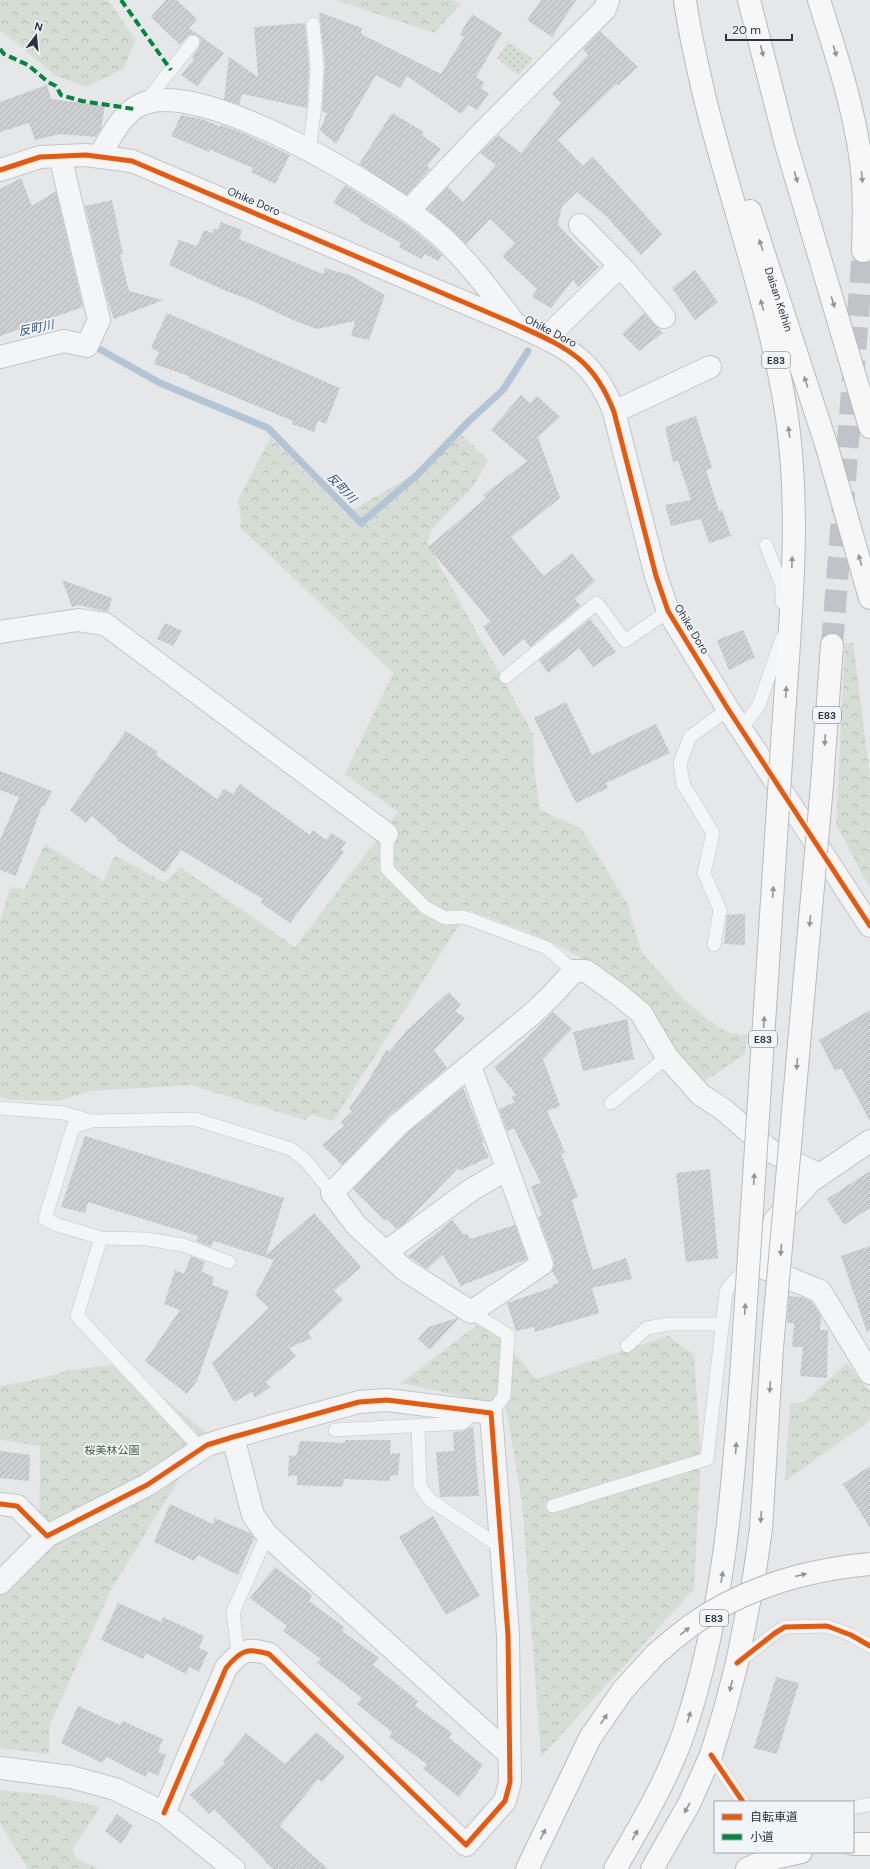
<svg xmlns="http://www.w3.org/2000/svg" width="870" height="1869" viewBox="0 0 870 1869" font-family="'DM Sans','Noto Sans JP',sans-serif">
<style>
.grass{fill:url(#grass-dots)}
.forest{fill:url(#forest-crowns)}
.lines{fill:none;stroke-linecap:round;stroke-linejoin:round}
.stream{stroke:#b3c5d4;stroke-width:7}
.building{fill:url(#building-hatch)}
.motorway-tunnel{stroke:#c0c3c8;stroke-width:22;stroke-dasharray:22 11;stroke-linecap:butt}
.service-casing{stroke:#c3c5c7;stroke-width:14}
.minor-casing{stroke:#c3c5c7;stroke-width:24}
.tertiary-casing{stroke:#c3c5c7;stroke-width:24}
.motorway-casing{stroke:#b7babe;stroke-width:24}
.service{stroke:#f4f5f6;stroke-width:13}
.minor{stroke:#f4f5f6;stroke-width:22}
.tertiary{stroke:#f4f5f6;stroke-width:22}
.motorway{stroke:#f7f7f8;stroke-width:22}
.motorway-bridge-casing{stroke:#b7babe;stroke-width:24;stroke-linecap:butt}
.motorway-bridge{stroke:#f7f7f8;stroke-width:22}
.quiet{stroke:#00873e;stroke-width:4;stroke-dasharray:8 4;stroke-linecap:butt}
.cycleway-casing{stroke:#f2f5f8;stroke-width:8}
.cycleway{stroke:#e8590c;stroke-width:5}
.oneway{fill:#90969e}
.labels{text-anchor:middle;stroke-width:3.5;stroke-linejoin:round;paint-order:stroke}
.shield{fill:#f2f5f8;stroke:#666f79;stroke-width:1}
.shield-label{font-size:10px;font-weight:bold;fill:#2a3543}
.street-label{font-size:11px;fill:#2a3543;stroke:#f2f5f8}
.park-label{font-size:11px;fill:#415f37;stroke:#f2f5f8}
.water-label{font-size:12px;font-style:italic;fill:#335578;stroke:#f2f5f8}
</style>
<defs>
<pattern id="grass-dots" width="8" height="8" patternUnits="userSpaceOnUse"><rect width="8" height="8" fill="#d6ddd5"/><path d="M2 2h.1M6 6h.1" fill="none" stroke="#b8beb8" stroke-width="1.8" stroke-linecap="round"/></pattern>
<pattern id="forest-crowns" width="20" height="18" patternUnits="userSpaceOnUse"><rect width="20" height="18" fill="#d6ddd5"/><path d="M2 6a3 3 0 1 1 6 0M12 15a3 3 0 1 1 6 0" fill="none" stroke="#b8beb8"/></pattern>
<pattern id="building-hatch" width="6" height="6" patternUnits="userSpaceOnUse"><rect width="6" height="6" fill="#cdcfd1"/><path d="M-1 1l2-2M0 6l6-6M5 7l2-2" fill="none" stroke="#b0b2b5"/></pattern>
</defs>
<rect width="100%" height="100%" fill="#e5e7e9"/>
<path class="grass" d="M508 42 533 59 518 75 497 58Z"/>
<path class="forest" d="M0 0H108L136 40 123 69 87 87 56 76 0 30Z
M336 0H451L461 4 434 33Z
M462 435 488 460 474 485 432 529 427 543 533 734 534 769 540 810 582 829 627 903 642 953 683 999 707 1019 729 1033 747 1035 745 1054 703 1082 669 1044 647 1003 583 959 545 939 471 911 444 910 427 901 423 914 440 922H461L333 1121 310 1114 305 1120 191 1085 91 1091 58 1101 11 1100 0 1097V922L10 887 24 889 45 844 103 881 115 855 165 883 180 867 295 947 398 812 345 774 393 673 240 527 241 519 238 500 271 437 346 514 406 479Z
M845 643H853L870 777V889L836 824Z
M485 1319 536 1379 668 1336 694 1355 701 1457 694 1589 541 1757 522 1503 506 1406 401 1383Z
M847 1363 870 1392V1417L867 1423 785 1481 790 1404 804 1402Z
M121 1364 207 1433 111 1590 50 1724 49 1754 0 1748V1595L17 1582 39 1557 40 1446 0 1440V1386L43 1378 69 1370Z
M0 1790 49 1795 100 1807 72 1850 77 1859 99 1869H28L0 1823Z"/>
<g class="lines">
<path class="stream" d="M101 350 160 383 268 428 361 523 417 475 469 421 503 390 528 351"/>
</g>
<path class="building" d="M166 0H177L197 19 189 28 224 53 197 86 181 75 194 59 192 57 199 47 201 39 198 36 190 34 180 45 151 17Z
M541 0H576L552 37 527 20Z
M319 12 362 28 361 34 441 74 464 37 460 34 472 14 502 33 476 77 484 82 481 89 489 93 477 110 469 105 461 114 407 76 400 88 376 75 336 144 320 130 327 113 322 112 325 65Z
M305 23 309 66 307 108 242 94 239 105 224 100 229 57 258 77 254 27Z
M600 31 638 67 618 85 616 84 558 140 583 166 593 157 662 234 641 255 606 216 577 192 562 206 558 225 599 267 578 287 573 280 551 308 532 297 537 289 502 256 515 243 490 219 466 244 444 223 427 209 448 187 463 202 496 165 480 153 498 135 521 153 561 103 552 94 588 55 583 49Z
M47 85 51 99 105 106 101 129 96 137 60 134 35 140 29 123 0 132V102Z
M392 113 424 132 422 135 441 149 427 166 430 169 406 195 359 164Z
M181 115 202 119 221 127V125L243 133 290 155 275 184 251 172 253 168 209 149V152L171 136Z
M21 178 32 206 56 191 83 307 0 336V189Z
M345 185 405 224 428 242 442 255 438 261 425 254 421 259 399 247 401 243 359 220 360 218 333 203Z
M112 200 123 254 120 255 129 291 163 300 114 319 107 299 85 206Z
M221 222 242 230 239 239 323 274 325 268 350 275 385 295 369 340 351 336 355 321 317 329 295 321 248 299 226 291 169 265 179 240 197 246 204 230 212 233 214 229H218Z
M695 270 718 302 695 320 672 288Z
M167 313 340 388 326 424 318 421 314 432 292 424 293 421 189 378V376L154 364 159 352 151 348Z
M644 313 663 333 639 351 622 334Z
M521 395 530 403 537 396 560 417 538 437 560 498 511 537 544 576 572 553 595 581 575 599 581 606 530 647 524 639 503 656 483 627 490 621 428 547 486 498 483 495 527 461 491 430Z
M696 416 712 468 706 470 719 511 722 510 731 536 709 543 701 519 671 526 665 505 691 500 678 461 673 462 665 427Z
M62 580 112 598 108 612 79 605 72 607Z
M590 619 616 652 593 667 579 648 548 673 539 660Z
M165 623 182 631 173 646 157 639Z
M743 630 755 657 729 670 717 640Z
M566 702 592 755 656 724 670 753 606 783 608 788 576 803 534 718Z
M126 731 158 752 156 755 217 799 224 789 233 794 240 784 310 835 313 830 326 840 331 833 346 842 341 849 344 852 290 923 261 903 263 899 181 850 165 873 117 840 118 839 92 816 86 823 70 810Z
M0 771 52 791 44 807 42 806 16 876 0 870V840L19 797 0 790Z
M745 914V945L724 944 727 915Z
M449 992 461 1005 455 1011 465 1018 434 1050 447 1068 391 1114 342 1165 322 1145 344 1126 341 1122 352 1112 349 1108 365 1086 387 1049 389 1052 406 1031Z
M870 1010V1121L841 1068 835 1071 819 1040Z
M553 1012 572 1029 543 1059 560 1106 547 1111 565 1152 561 1154 578 1197 572 1200 593 1270 626 1258 632 1279 592 1288 599 1313 535 1332 534 1327 516 1331 507 1303 553 1287 552 1285 559 1283 552 1271 554 1265V1260L538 1217 542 1216 531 1186 541 1183 514 1128 507 1131 499 1109 515 1102 511 1097 516 1095 494 1067 524 1041Z
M627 1019 634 1059 583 1071 573 1032Z
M463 1087 484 1142 482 1143 489 1157 460 1171 458 1168 404 1224 396 1229 387 1219 385 1221 353 1189 407 1133Z
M85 1136 284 1198 266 1255 314 1213 361 1267 334 1291 343 1300 308 1333 312 1338 289 1348 296 1356 266 1382 270 1387 255 1398 252 1392 234 1402 212 1363 269 1308 255 1295 274 1260 214 1241 211 1247 196 1241 198 1236 88 1202 85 1213 61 1207Z
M710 1169 718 1258 686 1262 676 1173Z
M870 1171V1208L844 1225 827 1199Z
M452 1220 464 1235 467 1233 470 1239 515 1225 527 1259 461 1286 443 1255 427 1269 408 1256Z
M870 1246V1331L867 1332 841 1256Z
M191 1256 205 1262 201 1271 214 1277 212 1285 229 1291 197 1381 187 1394 145 1361 180 1310 164 1304 175 1270 184 1274Z
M789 1296 801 1297 811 1301 821 1316 820 1330H828L827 1378 800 1376 803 1347H792L794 1323H787Z
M457 1318 458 1319 430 1350 418 1339 428 1327Z
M470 1427H473L479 1496 440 1497 436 1452 454 1451 453 1432 464 1431Z
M345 1440H391L390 1454 400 1453 398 1475 390 1476V1481L344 1479 342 1487 297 1485V1475L288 1476 289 1456 297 1455 300 1441 345 1443Z
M0 1451 30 1455 29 1481 0 1478Z
M870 1466V1528L843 1484Z
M170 1504 213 1524 215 1518 250 1533 254 1538 238 1575 198 1555 194 1561 154 1542Z
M433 1516 480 1596 446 1615 399 1537Z
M275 1567 312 1595 309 1601 344 1627 342 1631 379 1658 373 1665 418 1701 415 1706 452 1733 449 1738 483 1765 459 1797 423 1769 427 1764 389 1737 392 1732 357 1704 362 1698 317 1663 321 1659 283 1631 287 1626 250 1598Z
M118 1603 161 1622 163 1617 204 1636 199 1648 208 1652 199 1672 189 1667 186 1674 146 1653 143 1659 101 1640Z
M776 1677 799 1683 777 1754 754 1748Z
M78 1706 120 1725 123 1721 163 1739 158 1752 166 1755 158 1776 148 1771 146 1777 107 1757 102 1763 61 1743Z
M316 1732 345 1757 322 1782 318 1779 280 1826 328 1869H273L264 1861 265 1860 214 1809 209 1814 190 1795 225 1763 223 1761 246 1733 285 1764Z
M117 1814 133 1826 121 1844 105 1831Z"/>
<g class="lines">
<path class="motorway-tunnel" d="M832 645 863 251"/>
<defs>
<path id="service" d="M144 104 193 42
M309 151 315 105 317 66 313 24
M766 545 782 586V602
M506 677 597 603 625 641 668 611
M741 729 759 705 782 638
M387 834V869L425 907 445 918 464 917 547 948 574 971
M714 945 720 910 704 873 713 833 683 784 680 763 690 737 728 709
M611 1103 667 1057
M0 1108 63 1113 91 1121
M101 1238 77 1316 201 1449
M229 1262 183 1245 147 1239 101 1238 58 1225 45 1219 73 1127 91 1121 194 1119 291 1149 305 1160 332 1193
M471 1312 508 1335 504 1396 491 1413
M627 1346 647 1328 668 1324H722
M418 1426 420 1486 430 1500 502 1548
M335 1430 463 1423 476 1410
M553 1506 707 1459 726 1292C731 1281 740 1275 751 1272
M238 1654 233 1612 267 1535
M737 1663 775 1633 785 1627 827 1626 851 1635 870 1646
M711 1755 743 1802
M853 1808 870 1804"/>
<path id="minor" d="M99 156C111 138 120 115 140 105 200 75 389 191 436 232 465 257 492 293 515 324
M409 210 481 134 605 9 608 0
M580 225 624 270 664 317
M546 338 620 266
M0 357 64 341 87 346 99 320 60 156
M614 412 710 367
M0 632 78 620 105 624 387 834
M470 1066 542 1264 471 1312 405 1270 356 1225 332 1193 399 1124 532 1014 550 997 574 971H586L618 994 641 1013 667 1057 701 1095 724 1110 772 1152 820 1175
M870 1141 811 1181 775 1220 767 1242 764 1268 820 1291 870 1373
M386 1252 471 1190 507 1169
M233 1437 253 1515 267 1535 510 1755
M0 1504 17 1506 47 1536 147 1485 207 1445 233 1437 359 1402 387 1400 491 1413 508 1635 510 1782 505 1801 466 1845 269 1654C247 1647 240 1651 226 1668L164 1813
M0 1583 47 1536
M0 1768 71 1777 115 1789 164 1813 234 1869"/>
<path id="tertiary" d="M0 170 40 157 86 155 132 161 515 324C565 347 593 357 614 412L656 576 668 611 728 709 870 926"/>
<g id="motorway">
<path d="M685 0C689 32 697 63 704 95 729 197 766 296 784 399 803 506 790 622 783 730"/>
<path d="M749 0 785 141 870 427"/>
<path d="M819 0C835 51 852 101 860 154 865 186 864 219 863 251"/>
<path id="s1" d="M750 211 826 444 870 598"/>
<path d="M822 785 832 645"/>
<path d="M853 1844H870"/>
<path d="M527 1869 590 1738 623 1690 655 1655"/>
<path d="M615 1869C641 1824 669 1777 685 1729 726 1605 734 1476 743 1348"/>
<path d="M652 1869 689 1804 711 1755 725 1709 737 1663 754 1577 761 1529 772 1348"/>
<path d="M747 1869 766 1860 801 1852"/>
</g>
</defs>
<use href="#service" class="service-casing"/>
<use href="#minor" class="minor-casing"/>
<use href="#tertiary" class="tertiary-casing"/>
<use href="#motorway" class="motorway-casing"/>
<use href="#service" class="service"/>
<use href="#minor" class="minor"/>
<use href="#tertiary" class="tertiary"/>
<use href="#motorway" class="motorway"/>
<defs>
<path id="motorway-bridge" d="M743 1348 783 730
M772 1348 822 785
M655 1655C666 1645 678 1635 690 1626 743 1588 806 1570 870 1564"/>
</defs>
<use href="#motorway-bridge" class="motorway-bridge-casing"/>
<use href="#motorway-bridge" class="motorway-bridge"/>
<path class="quiet" d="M121 0 171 70
M0 49 4 54 28 65 48 82 56 86 61 95 82 101 134 109"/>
<defs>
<path id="cycleway" d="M0 170 40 157 86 155 132 161 515 324C565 347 593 357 614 412L656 576 668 611 728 709 870 926
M0 1504 17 1506 47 1536 147 1485 207 1445 233 1437 359 1402 387 1400 491 1413 508 1635 510 1782 505 1801 466 1845 269 1654C247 1647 240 1651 226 1668L164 1813
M737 1663 775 1633 785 1627 827 1626 851 1635 870 1646
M711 1755 743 1802"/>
</defs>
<use href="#cycleway" class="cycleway-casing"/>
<use href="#cycleway" class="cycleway"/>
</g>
<defs><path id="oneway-solid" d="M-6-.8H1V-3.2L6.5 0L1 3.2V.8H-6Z"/></defs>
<g class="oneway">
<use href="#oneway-solid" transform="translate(762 51) rotate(76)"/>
<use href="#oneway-solid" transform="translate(835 51) rotate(73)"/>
<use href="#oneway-solid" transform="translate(796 177) rotate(73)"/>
<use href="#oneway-solid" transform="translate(862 177) rotate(85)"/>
<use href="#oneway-solid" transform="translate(761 245) rotate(-108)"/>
<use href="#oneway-solid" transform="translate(833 302) rotate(73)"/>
<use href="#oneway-solid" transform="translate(762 305) rotate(-106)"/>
<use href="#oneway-solid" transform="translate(806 382) rotate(-108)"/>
<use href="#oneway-solid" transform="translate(789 432) rotate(-98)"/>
<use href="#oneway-solid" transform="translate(860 560) rotate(-106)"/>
<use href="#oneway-solid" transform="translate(792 562) rotate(-88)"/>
<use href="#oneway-solid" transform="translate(786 692) rotate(-86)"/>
<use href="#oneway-solid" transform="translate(825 740) rotate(94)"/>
<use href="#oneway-solid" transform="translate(773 892) rotate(-86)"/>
<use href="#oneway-solid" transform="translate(810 921) rotate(95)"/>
<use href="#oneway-solid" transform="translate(764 1022) rotate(-86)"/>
<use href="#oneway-solid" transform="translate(797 1064) rotate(95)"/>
<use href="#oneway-solid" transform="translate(754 1179) rotate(-86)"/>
<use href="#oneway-solid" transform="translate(781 1250) rotate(95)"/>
<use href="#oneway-solid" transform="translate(745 1309) rotate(-86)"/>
<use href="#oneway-solid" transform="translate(770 1387) rotate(94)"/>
<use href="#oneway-solid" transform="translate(736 1448) rotate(-86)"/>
<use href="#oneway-solid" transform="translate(761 1517) rotate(94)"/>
<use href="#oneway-solid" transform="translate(801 1575) rotate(-14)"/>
<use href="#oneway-solid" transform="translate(722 1577) rotate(-80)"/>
<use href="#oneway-solid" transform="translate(685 1631) rotate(-39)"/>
<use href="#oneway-solid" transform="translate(731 1686) rotate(104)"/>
<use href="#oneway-solid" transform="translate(689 1717) rotate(-74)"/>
<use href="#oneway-solid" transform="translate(604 1719) rotate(-56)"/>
<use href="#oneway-solid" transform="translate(687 1808) rotate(119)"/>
<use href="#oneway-solid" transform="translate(543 1834) rotate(-64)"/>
<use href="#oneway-solid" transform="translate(635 1835) rotate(-61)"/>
</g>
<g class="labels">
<g class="shield">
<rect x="762" y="352" width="28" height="16" rx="3"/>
<rect x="813" y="707" width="28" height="16" rx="3"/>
<rect x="749" y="1031" width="28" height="16" rx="3"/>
<rect x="700" y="1610" width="28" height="16" rx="3"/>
</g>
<g class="shield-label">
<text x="776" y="364">E83</text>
<text x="827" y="719">E83</text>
<text x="763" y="1043">E83</text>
<text x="714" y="1622">E83</text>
</g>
<g class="street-label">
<text transform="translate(254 201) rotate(23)" y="4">Ohike Doro</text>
<text dy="4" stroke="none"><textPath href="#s1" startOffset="93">Daisan Keihin</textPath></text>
<text transform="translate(551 331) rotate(27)" y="4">Ohike Doro</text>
<text transform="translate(692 629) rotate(59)" y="4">Ohike Doro</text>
</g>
<g class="park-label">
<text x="112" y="1454">桜美林公園</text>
</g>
<g class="water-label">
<text transform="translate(36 328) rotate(-12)" y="4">反町川</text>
<text transform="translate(342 488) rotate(46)" y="4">反町川</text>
</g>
</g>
<rect x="714" y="1801" width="140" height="52" fill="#f2f5f8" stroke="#a2a8b0"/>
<rect x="722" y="1814" width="20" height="6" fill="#e8590c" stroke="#a2a8b0"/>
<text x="750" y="1821" font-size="12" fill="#2a3543">自転車道</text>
<rect x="722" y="1834" width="20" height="6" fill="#00873e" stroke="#a2a8b0"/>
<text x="750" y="1841" font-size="12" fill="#2a3543">小道</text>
<g transform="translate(36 36) rotate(16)" stroke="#f2f5f8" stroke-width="3" paint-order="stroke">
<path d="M0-3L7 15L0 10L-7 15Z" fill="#2a3543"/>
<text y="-6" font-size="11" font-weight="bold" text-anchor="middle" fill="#2a3543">N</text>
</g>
<path d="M726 34v6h66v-6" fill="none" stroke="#2a3543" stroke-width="2"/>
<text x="732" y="34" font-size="12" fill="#2a3543" stroke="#f2f5f8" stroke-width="3" paint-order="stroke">20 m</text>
</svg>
